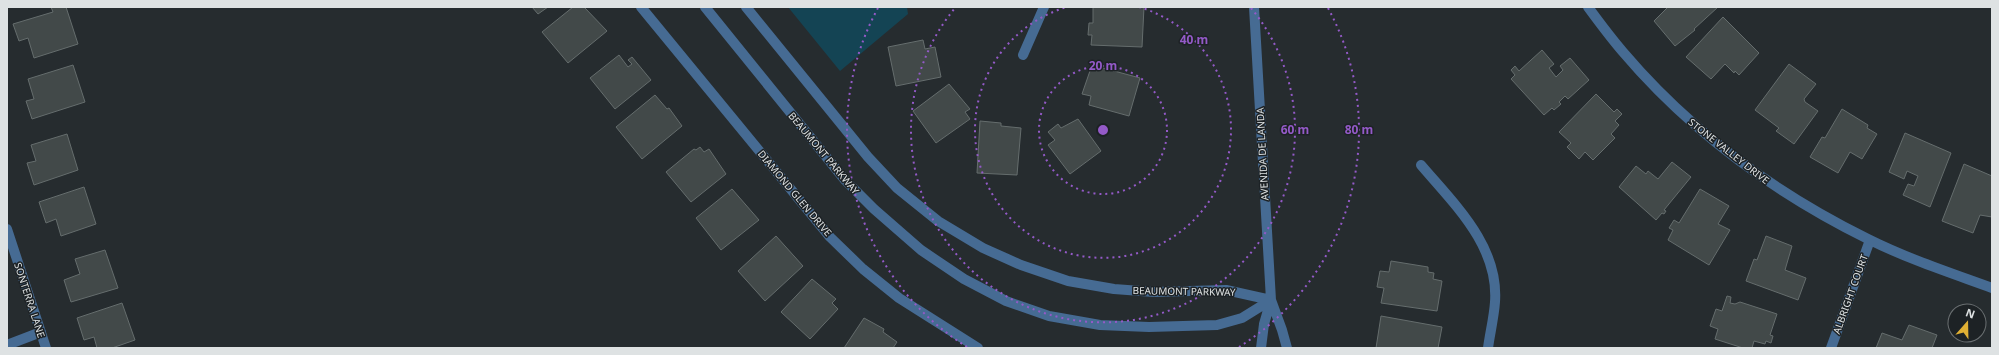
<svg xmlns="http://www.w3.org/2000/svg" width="1999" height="355" viewBox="0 0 1999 355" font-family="'Noto Sans',sans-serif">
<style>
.green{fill:#144454}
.building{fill:#424949;stroke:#656d6d}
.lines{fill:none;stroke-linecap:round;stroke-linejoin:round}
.minor{stroke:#466b93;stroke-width:10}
.tertiary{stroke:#466b93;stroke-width:10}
.ring{fill:none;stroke:#945ac8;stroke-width:2;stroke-dasharray:2 4}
.labels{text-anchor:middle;stroke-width:3;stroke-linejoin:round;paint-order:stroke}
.street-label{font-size:10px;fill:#dee2e3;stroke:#1d2225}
.centre{fill:#945ac8;stroke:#1d2225;stroke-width:2}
.ring-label{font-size:12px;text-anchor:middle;font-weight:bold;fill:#945ac8;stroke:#1d2225;stroke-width:3;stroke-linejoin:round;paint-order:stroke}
</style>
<rect width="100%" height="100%" fill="#262c2f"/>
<path class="green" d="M788 7H907L908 14 840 71Z"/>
<path class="building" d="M51 7H66L78 44 34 58 28 38 19 41 13 24 53 12Z
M532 7H548L538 14Z
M573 7H584L607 31 568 63 542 32Z
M1093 7H1144L1142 47 1091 45 1092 35H1088L1089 23H1093Z
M1668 7H1718L1694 29 1695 30 1675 46 1654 21Z
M1723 17 1759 53 1739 75 1735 71 1734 73 1725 64 1711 79 1686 57Z
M923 40 925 49 935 47 941 77 896 86 888 47Z
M1542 50 1554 64 1549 68 1556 77 1563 70 1560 66 1570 58 1589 80 1568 99 1565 96 1559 102 1561 104 1554 110 1552 108 1544 115 1511 79 1515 75 1511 70 1515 66 1519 71Z
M619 55 628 67 632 64 628 60 632 57 651 80 615 109 590 78Z
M1789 64 1816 84 1804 99 1805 102 1818 111 1794 144 1776 131 1779 128 1755 110Z
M73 65 85 102 32 119 26 101 34 99 28 79Z
M1092 65 1140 78 1129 116 1089 105 1091 96 1082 94Z
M949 84 970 109 965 112 970 119 936 143 913 111Z
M1596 94 1614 112 1617 109 1622 114 1615 121 1619 125 1611 134 1615 138 1593 160 1585 152 1579 159 1567 147 1571 143 1559 132Z
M655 95 667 109 669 108 682 126 642 159 616 127Z
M1842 109 1868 125 1867 128 1877 134 1862 159 1850 152 1838 173 1810 157 1822 137 1825 138Z
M1078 119 1101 151 1070 174 1048 145 1055 140 1048 132 1058 124 1061 128Z
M980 121 1001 123V126L1021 128 1017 175 977 173Z
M1905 133 1951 153 1930 207 1903 195 1908 184 1914 186 1918 176 1907 171 1904 179 1889 172Z
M67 134 78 170 34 185 27 163 36 161 31 145Z
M700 147 704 152 709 149 726 174 691 202 666 172 694 149 696 150Z
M1672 162 1691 177 1664 210 1666 211 1664 214 1662 213 1656 220 1619 187 1636 166 1646 174 1648 171 1658 179Z
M1964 164 1992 176V217L1980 215 1973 233 1942 221Z
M84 187 96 224 61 236 56 219 46 223 39 202Z
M732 189 759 220 721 250 696 218Z
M1700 189 1729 206 1718 224 1730 230 1709 265 1668 240 1673 230 1669 228 1674 220 1679 223Z
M776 236 803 266 765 301 738 271Z
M1766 236 1792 246 1785 270 1806 278 1798 300 1746 281 1754 259 1757 260Z
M105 250 118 288 71 302 64 280 80 274 75 259Z
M1391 261 1428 267V272L1434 273 1433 279 1442 281 1437 311 1381 303 1384 288 1377 287 1380 271 1389 272Z
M812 279 836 299 832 303 838 309 810 339 781 312Z
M1727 296 1731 297 1730 303 1735 304 1740 302 1777 314 1770 335 1773 336 1771 343 1766 341 1765 344 1754 341 1752 348H1743L1715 339 1718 329 1710 326 1716 309 1722 311Z
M122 303 135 340 112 348H97L94 337 84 340 77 318Z
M1381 316 1442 327 1438 348H1376Z
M864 318 884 329 883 332 897 342 893 348H844Z
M1909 325 1937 335 1932 348H1876L1882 333 1902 340Z"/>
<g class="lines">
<path class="minor" d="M641 7 830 237 863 269 899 298 978 348
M1588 7C1599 22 1611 38 1623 52 1691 132 1775 193 1868 239 1908 259 1951 273 1992 288
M1023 55 1044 7
M1421 165C1455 205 1499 246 1495 302 1494 317 1490 333 1488 348
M7 229 46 348
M7 345 41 332
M1831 348 1870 240"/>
<path class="tertiary" d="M705 7 845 180 874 209 921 250 964 279 1006 301 1049 316 1100 325 1149 327 1217 325 1242 318 1271 300
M746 7 868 157 897 188 938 221 983 248 1021 265 1068 281 1114 289 1154 292 1226 290 1271 300
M1254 7 1271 300 1282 330 1287 348
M1261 348 1264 324 1271 300"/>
</g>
<g class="ring">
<circle cx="1103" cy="130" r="64"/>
<path d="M1139 7A128 128 0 1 1 1067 7"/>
<path d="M1251 8A192 192 0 1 1 955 8"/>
<path d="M967 347A256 256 0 0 1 878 8M1328 8A256 256 0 0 1 1239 347"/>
</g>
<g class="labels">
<g class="street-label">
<text transform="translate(1729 151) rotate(38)" y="4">STONE VALLEY DRIVE</text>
<text transform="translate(824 153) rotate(50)" y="4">BEAUMONT PARKWAY</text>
<text transform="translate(1262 154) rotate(-93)" y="4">AVENIDA DE LANDA</text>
<text transform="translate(795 193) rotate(50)" y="4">DIAMOND GLEN DRIVE</text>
<text transform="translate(1184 291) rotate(1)" y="4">BEAUMONT PARKWAY</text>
<text transform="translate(1850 294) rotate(-70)" y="4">ALBRIGHT COURT</text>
<text transform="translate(30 300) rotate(72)" y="4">SONTERRA LANE</text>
</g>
</g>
<circle cx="1103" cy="130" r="6" class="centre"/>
<g class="ring-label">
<text x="1194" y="44">40 m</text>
<text x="1103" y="70">20 m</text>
<text x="1295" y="134">60 m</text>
<text x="1359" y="134">80 m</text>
</g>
<rect width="1999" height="355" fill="none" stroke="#dee2e3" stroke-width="16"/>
<g transform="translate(1967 323) rotate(20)"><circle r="19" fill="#1d2225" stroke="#6a6f71"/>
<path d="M0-3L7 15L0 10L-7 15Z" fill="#e0b034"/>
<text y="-6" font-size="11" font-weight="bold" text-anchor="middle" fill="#dee2e3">N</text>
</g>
</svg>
